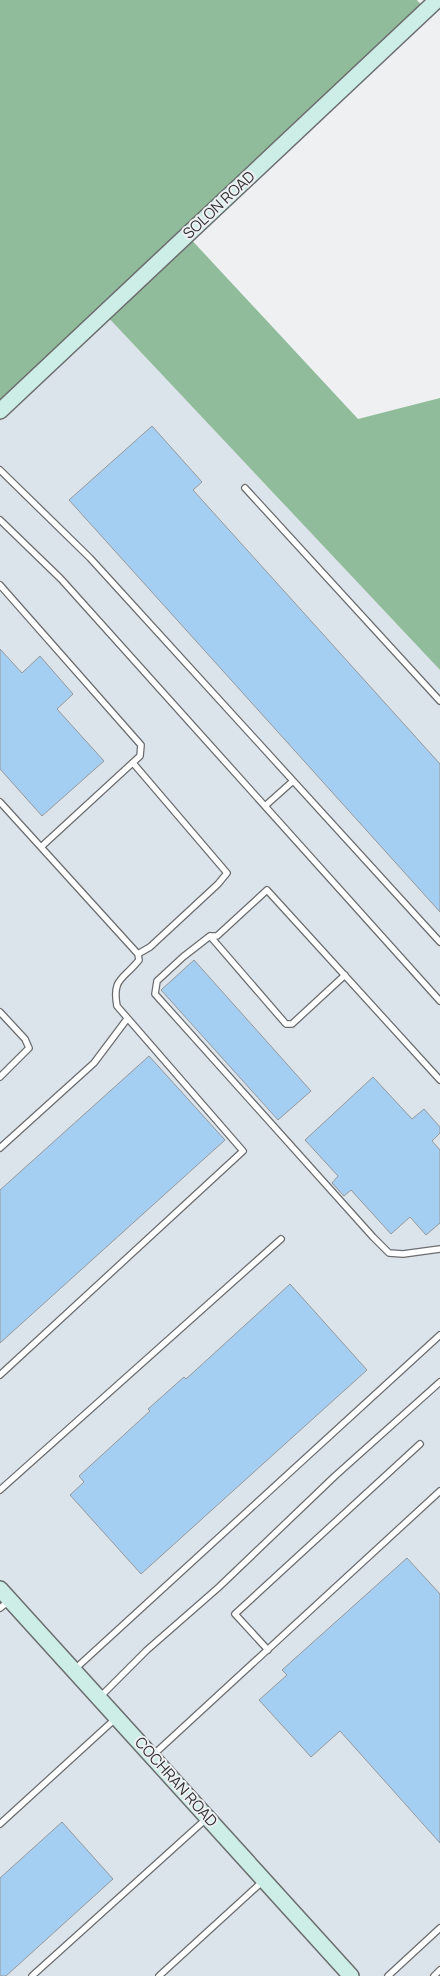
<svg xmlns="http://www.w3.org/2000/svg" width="440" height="1976" viewBox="0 0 440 1976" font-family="Manrope,sans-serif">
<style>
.built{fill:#dce4eb}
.forest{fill:#91bc9b}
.building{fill:#a5cff2;stroke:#96989a}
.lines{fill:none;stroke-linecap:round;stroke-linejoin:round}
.lane-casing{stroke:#6b6c6e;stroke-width:8}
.secondary-casing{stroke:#6b6c6e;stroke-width:18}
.lane{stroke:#fff;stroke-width:5.5}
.secondary{stroke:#cdeee7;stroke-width:15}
.labels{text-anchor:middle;stroke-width:4;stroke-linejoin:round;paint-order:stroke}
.street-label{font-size:15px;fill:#2e2f30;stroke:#eef0f2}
</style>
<rect width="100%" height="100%" fill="#eef0f2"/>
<path class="built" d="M104 313 440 670V1976H0V411Z"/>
<path class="forest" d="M0 0H417L426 10 187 235 358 419 440 398V670L104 313 0 411Z"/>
<path class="building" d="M152 426 202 482 193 490 440 764V912L69 500Z
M0 649 22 673 40 656 73 694 57 709 104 761 42 816 0 769Z
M194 960 311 1091 278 1120 161 990Z
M149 1056 225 1140 0 1343V1190Z
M373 1077 412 1119 424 1109 440 1127V1133L432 1141 440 1150V1223L426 1235 410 1217 391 1234 351 1190 344 1196 332 1183 338 1176 305 1140Z
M290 1284 367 1370 141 1574 70 1495 84 1482 79 1476 150 1411 148 1409 184 1377 186 1379Z
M407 1558 440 1594V1843L340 1731 311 1757 259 1700 287 1675 282 1670Z
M62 1822 113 1879 6 1976H0V1878Z"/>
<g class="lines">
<defs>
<path id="lane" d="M0 470 90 558 440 942
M245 488 440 701
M0 520 61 579 440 1001
M0 585 141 745 140 756 41 847
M133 763 227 873 218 884 150 947 138 954
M0 802 138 954 139 960C123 980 112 978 117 1006L243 1151 0 1375
M265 806 293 781
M210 936 286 1024H292L345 975
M0 1012 25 1039 29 1048 0 1077
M440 1080 267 890 217 936H210L183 957 157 981 155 994 373 1237 389 1253 403 1254 440 1249
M0 1148 94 1063 127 1019
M0 1490 281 1239
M0 1608 9 1601
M268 1650 235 1614 420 1444
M75 1669 440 1335
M99 1698 147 1650 219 1587 335 1476 440 1382
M152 1756 440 1491
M0 1824 115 1719
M32 1976 206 1819
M159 1976 263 1881
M388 1976 440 1928
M434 1976 440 1970"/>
<path id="secondary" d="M0 411 437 0
M0 1589 351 1976"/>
</defs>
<use href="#lane" class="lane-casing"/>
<use href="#secondary" class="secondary-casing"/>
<use href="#lane" class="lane"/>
<use href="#secondary" class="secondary"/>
</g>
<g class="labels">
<g class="street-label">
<text transform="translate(219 205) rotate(-43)" y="5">SOLON ROAD</text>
<text transform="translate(176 1782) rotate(48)" y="5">COCHRAN ROAD</text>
</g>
</g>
</svg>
